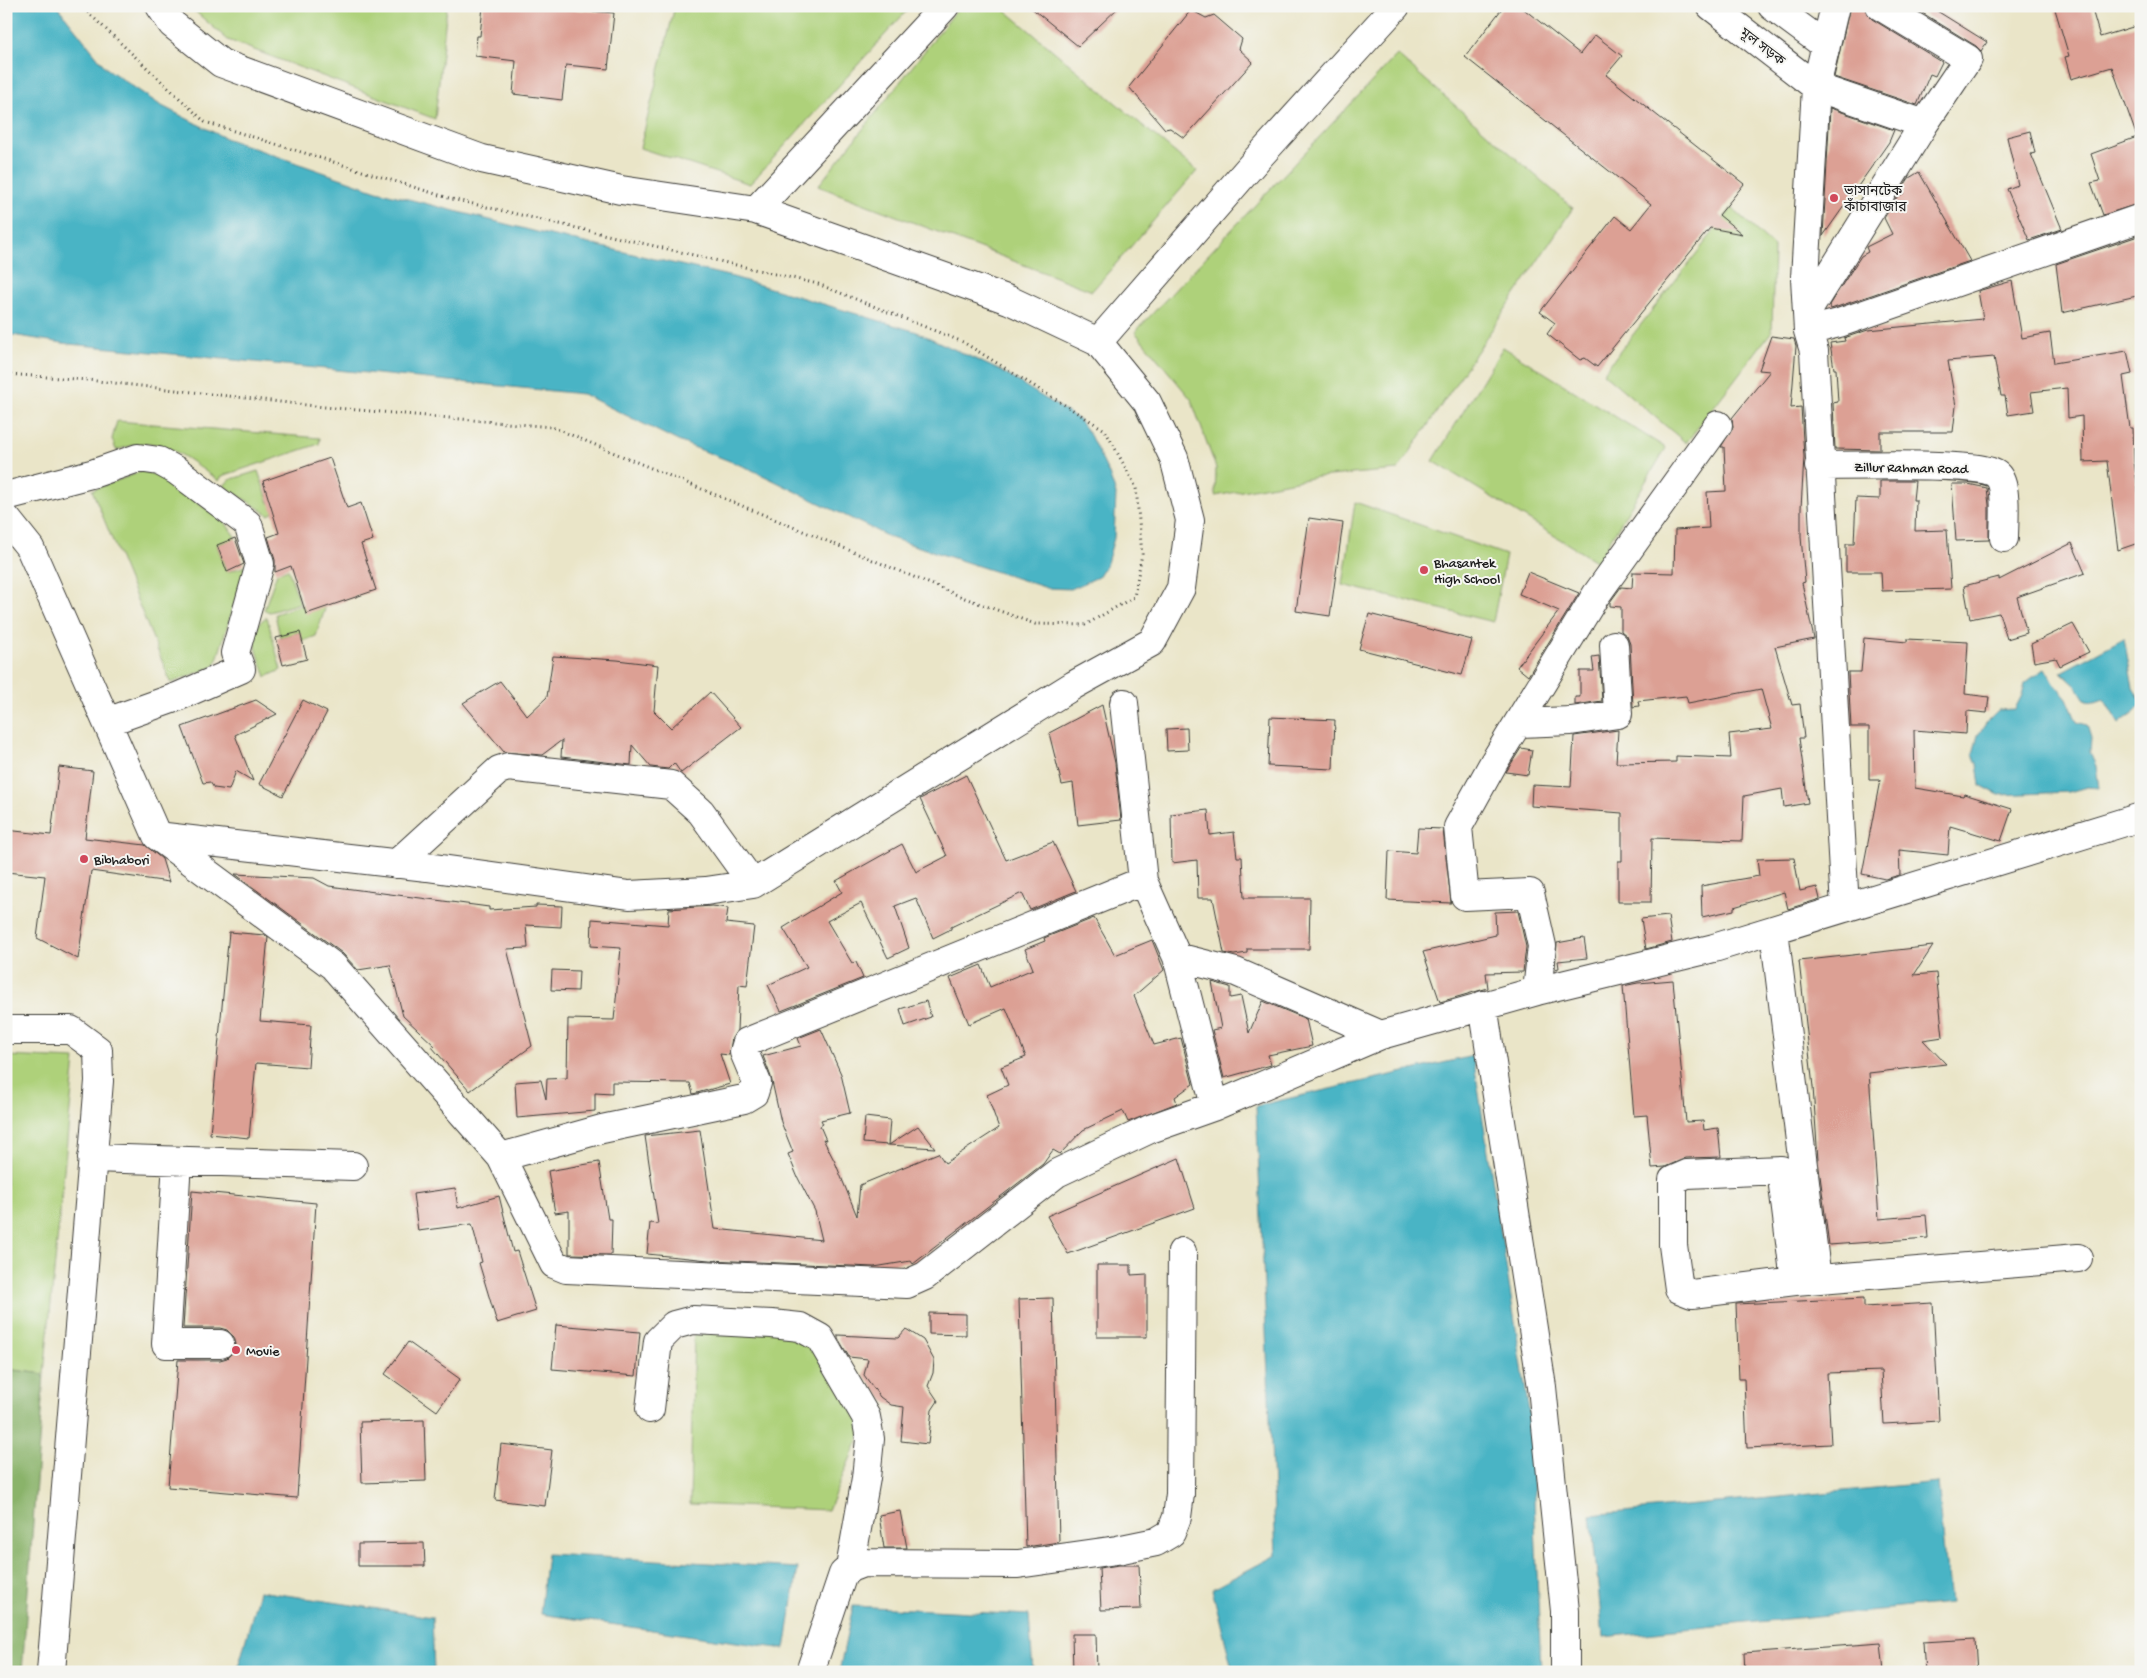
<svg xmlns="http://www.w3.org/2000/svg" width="2147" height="1678" viewBox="0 0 2147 1678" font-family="'Gochi Hand','Noto Sans Bengali',sans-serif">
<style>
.green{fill:#aed17a;stroke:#65764b}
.forest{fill:#8ab36a;stroke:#536843}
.water{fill:#48b4c5;stroke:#326870}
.building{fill:#dca094}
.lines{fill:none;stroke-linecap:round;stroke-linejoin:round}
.minor-casing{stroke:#3b3a36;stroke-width:30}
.path{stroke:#3b3a36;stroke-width:3;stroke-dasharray:1 4;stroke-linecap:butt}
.minor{stroke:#fff;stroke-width:28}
.poi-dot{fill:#d1495b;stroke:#f6f6f2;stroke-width:2}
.labels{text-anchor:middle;stroke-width:4;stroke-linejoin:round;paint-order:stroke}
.street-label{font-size:14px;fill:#1c1c1c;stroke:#f6f6f2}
.poi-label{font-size:14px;fill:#1c1c1c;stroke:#f6f6f2;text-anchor:start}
</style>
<rect width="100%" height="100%" fill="#f6f6f2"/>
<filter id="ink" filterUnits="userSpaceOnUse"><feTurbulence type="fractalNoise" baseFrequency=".02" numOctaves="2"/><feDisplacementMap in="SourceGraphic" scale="10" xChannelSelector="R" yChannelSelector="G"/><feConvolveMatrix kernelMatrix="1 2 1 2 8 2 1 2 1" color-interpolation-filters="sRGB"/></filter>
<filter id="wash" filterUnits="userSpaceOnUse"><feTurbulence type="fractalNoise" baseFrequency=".0096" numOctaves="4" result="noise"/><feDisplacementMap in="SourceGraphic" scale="20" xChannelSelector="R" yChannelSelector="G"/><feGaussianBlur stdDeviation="1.12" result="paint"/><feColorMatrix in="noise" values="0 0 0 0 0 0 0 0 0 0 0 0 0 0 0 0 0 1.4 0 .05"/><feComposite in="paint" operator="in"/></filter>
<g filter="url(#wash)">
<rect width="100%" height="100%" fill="#eae5c8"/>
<path class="green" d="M189 6H447L435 119 228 40Z
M675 6H911L750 184 640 148Z
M960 6H1000L1197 171 1092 291 818 186Z
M1397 55 1573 208 1398 470 1317 477 1215 496 1216 468 1191 399 1135 332Z
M1732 208 1774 247 1772 331 1686 443 1603 373Z
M1503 347 1666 448 1597 562 1433 461Z
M117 421 320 438 319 444 222 476 219 481C195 465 172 442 143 443 134 444 124 448 116 450L112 439Z
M143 471 161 477 225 522 236 538 217 545 227 572 246 566 215 666 171 683 92 490Z
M258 471 269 503 272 502 275 511 269 515 224 486 229 480Z
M1355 502 1506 555 1493 622 1343 585Z
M288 569 300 603 270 612 264 610 277 573Z
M321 598 325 609 316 636 303 641 300 632 280 637 275 614Z
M267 617 281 670 266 677C260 658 244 629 267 617Z
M6 1056 75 1059 44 1374 6 1369Z
M799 1328 866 1422 828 1510 690 1504 694 1330Z"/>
<path class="forest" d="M6 1369 44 1374 22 1672H6Z"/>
<path class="water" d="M6 6H57L106 68 160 105 225 138 377 191 537 232 733 277 917 332 1001 371 1078 419 1090 435 1109 474 1116 494 1114 538 1107 563 1098 577 1071 589 1047 588 891 538 750 469 678 441 583 394 69 344 6 334Z
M2124 638 2133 688 2141 701V706L2119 724 2104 699 2095 702 2086 701 2077 687 2061 672Z
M2045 668 2054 683 2067 698 2077 722 2087 725 2091 738 2090 753 2096 766 2099 788 2087 787 2069 792 1999 795 1980 785 1977 764 1973 754 1978 735 1989 719 1998 710 2015 709 2022 695 2025 683Z
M1473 1056 1531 1424 1541 1672H1233L1212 1589 1276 1555 1256 1106Z
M1938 1482 1950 1603 1603 1637 1591 1515Z
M547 1554 798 1568 785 1649 540 1614Z
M259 1591 432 1617 434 1672H237Z
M853 1606 1029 1615 1033 1672H839Z"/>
<g id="blocks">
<path class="building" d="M483 6H568V9L614 13 608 69 566 65 562 100 513 94 516 61 475 56 477 36H480Z
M1029 6H1120L1078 46Z
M1504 6H1520L1580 54 1595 35 1622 56 1606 75 1744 184 1719 215 1742 234 1710 228 1597 367 1585 358 1580 360 1547 334 1555 323 1540 312 1615 216 1631 229 1651 204 1465 57Z
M1850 6H1864L1867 14 1872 19 1942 62 1935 76 1930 74 1917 105 1834 77Z
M1911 6H1929L1987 42 1981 51 1976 46Z
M2054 6H2091L2100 37 2136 26 2141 42V203L2103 215 2091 183 2100 181 2091 154 2137 137 2112 67 2071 79 2065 57 2069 56Z
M1191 10 1206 18 1214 15 1242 39 1239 49 1253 62 1184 138 1170 128 1165 129 1129 87Z
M1830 108 1894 130 1889 142 1823 236Z
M2030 131 2035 153 2031 154 2062 229 2029 240 2007 189 2018 185 2007 137Z
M1919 172 1970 261 1831 309 1829 305 1861 256 1868 252 1866 247 1892 234 1884 218 1897 197 1904 193 1902 189 1909 178Z
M2141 235V295L2062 313 2056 264Z
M2012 281 2022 338 2050 333 2054 363 2127 351 2132 374 2123 376 2130 428H2133L2134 462 2141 512V542L2118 550 2107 461 2083 462 2082 416 2068 418 2067 388 2031 392 2034 411 2008 415 2005 396H2001L1994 357 1948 361 1956 406 1953 432H1880V450L1835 449 1833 403 1838 402 1836 369H1834L1830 343 1845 341 1844 338 1868 330 1983 319 1978 291Z
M1771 336 1794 339 1796 346 1791 408 1801 407 1804 457 1801 508V537L1805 582 1802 583 1814 639 1775 647 1792 705 1800 704 1804 738H1799L1808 803 1784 807 1782 789 1744 796 1742 841 1652 838 1651 902H1618V861H1622V813L1531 806 1532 785 1571 787 1574 736 1618 730 1616 763 1676 762V756L1731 758 1729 734 1772 729 1761 689 1688 703 1686 696 1638 701 1639 706 1633 707 1630 644 1627 636 1621 631V607L1610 606V602L1621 587 1632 588 1633 572 1674 573 1675 530 1709 528 1707 492 1726 491 1724 447H1721L1733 427 1732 418 1770 371 1759 370Z
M330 458 347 508 361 503 373 540 361 544 376 590 306 614 291 566 275 572V560L268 537 279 533 263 481Z
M1880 481H1915L1913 500H1916L1915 531 1947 530 1951 589 1882 591 1881 572H1846V544H1854L1856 498 1880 499Z
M1952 484H1968L1987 488 1989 505V540L1956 541Z
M1309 518 1343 523 1330 616 1296 611Z
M235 538 244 564 227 572 217 545Z
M2072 543 2085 573 2017 597 2027 633 2007 639 1999 613 1970 619 1964 586 1999 577V580Z
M1528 572 1579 593 1528 676 1517 667 1559 611 1519 594Z
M1369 614 1472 640 1462 675 1359 649Z
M2073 624 2089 652 2060 666 2056 658 2034 662 2031 644Z
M300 632 307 659 283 665 276 638Z
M1864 638 1907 642V639L1968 642 1965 694 1989 697 1987 713 1967 711 1966 734 1914 730 1915 788 1963 796 1964 794 2012 809 2001 841 1950 826 1948 855 1899 850 1900 875 1885 879 1862 874 1880 780H1869V727H1851L1848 672H1861Z
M553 656 617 660 658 665 654 711 671 728 710 692 741 727 681 773 674 763 668 769 651 767 632 745 631 765 561 757 562 740 542 755 504 752 463 703 500 681 527 716 547 697Z
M1599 656 1602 701 1575 705V697H1580V671H1594L1592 657Z
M256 700 277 714 235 735 253 781 236 771 229 790 214 788 210 782 203 783 182 727Z
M303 700 327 712 283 796 259 784Z
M1102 705 1115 763 1121 820 1078 825 1073 783 1062 785 1049 733Z
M1270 717 1335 720 1333 769 1268 766Z
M1187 728 1188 750 1167 751 1166 729Z
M1521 748 1532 750 1528 775 1506 772Z
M59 767 93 771 85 838 145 845 162 859 169 882 91 871 78 959 37 938 45 876 6 872V830L51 835Z
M966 775 1006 860 1053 842 1076 891 1030 910 1022 893 951 927V929L933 938 916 898 895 906 909 948 888 958 861 903 827 921 852 963 856 962 863 978 781 1011 768 985 807 967 783 928 842 892 836 881 902 844 916 872 947 856 920 799Z
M1208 810 1210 835 1234 832 1237 857H1242L1244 898H1310L1309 949H1247V953L1234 955 1224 953 1213 898H1198L1197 860 1172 863 1171 814Z
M1418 828 1443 829 1451 903 1387 900 1389 851 1416 853Z
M1794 858 1800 891 1817 887 1820 899 1788 909 1784 892 1734 907V910L1702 917 1701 886 1759 876 1757 859Z
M235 874 314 878 329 886 489 907V910L536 907V905L562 906 561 927 526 925 528 948 507 949 532 1046 470 1091 432 1047 435 1046 403 1016 390 965 358 970 342 953Z
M712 906 728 908 726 923 754 926 747 986 739 985 737 1030 732 1038 729 1055 720 1054 730 1084 693 1094 690 1083 612 1082V1094L595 1093V1111L517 1118 515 1082 541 1080 546 1099 547 1079 567 1078 568 1019 614 1020 621 948 591 946 592 919 668 925 669 909Z
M1518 911 1526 947 1523 972 1486 973 1488 988 1440 1002 1423 952 1496 935 1495 912Z
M1668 916 1672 942 1646 949 1641 919Z
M1094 918 1115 955 1152 940 1164 970 1134 996 1154 1045 1181 1038 1193 1084 1175 1097 1177 1103 1128 1122 1123 1111 1083 1130 1060 1154 1053 1150 1043 1164 913 1264 911 1261 874 1267 709 1260 647 1254 650 1223 658 1224 645 1136 700 1130 715 1229 822 1240 815 1211 798 1178 788 1154 793 1152 781 1122 771 1077 763 1056 801 1046 798 1038 821 1029 841 1074 850 1113 821 1120 823 1124 820 1126 826 1140 823 1139 835 1162 857 1216 860 1185 938 1153 945 1163 999 1128 987 1095 1008 1085 1001 1067 1026 1057 1006 1008 969 1024 950 978 981 965 990 987 1033 969 1025 949 1045 941 1044 938Z
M229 932 265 935 268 937 260 1021 311 1025 308 1067 256 1063 249 1138 210 1134Z
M1584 938 1587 958 1558 961 1559 968 1555 969 1557 943Z
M1933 946 1914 975 1936 973 1943 1037 1923 1040 1946 1064 1869 1073 1879 1219 1926 1215 1928 1238 1829 1245 1818 1160 1813 1087 1799 961Z
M552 970 579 971 578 991 551 990Z
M1673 980 1686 1122 1703 1121 1704 1130 1718 1128 1721 1157 1686 1158 1665 1167 1652 1168 1647 1115 1634 1116 1623 986 1638 983Z
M1212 982 1230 987V998L1241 996 1249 1033 1263 1001 1306 1019 1312 1046 1268 1055 1271 1065 1224 1078 1212 1030 1221 1028Z
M926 1001 931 1017 905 1026 900 1009Z
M865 1117 890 1120 888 1145 863 1143Z
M918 1126 935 1148 889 1145Z
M1179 1158 1195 1208 1068 1254 1047 1216Z
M599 1162 608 1219H612L611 1255 569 1254V1211L555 1213 548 1171Z
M455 1188 458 1208 499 1196 513 1252 517 1251 536 1311 497 1323 479 1263 482 1262 472 1224 418 1231 413 1194Z
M192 1191 316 1203 297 1498 168 1487 178 1360H220L227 1358 233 1352 236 1344 234 1337 227 1330 220 1328H183Z
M1097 1265H1131V1275L1147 1274V1337H1097Z
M1053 1298 1059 1542 1026 1547 1019 1299Z
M1864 1298V1307L1933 1303 1939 1421 1884 1424 1881 1371 1827 1373 1831 1444 1747 1448 1744 1379H1739L1736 1304Z
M929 1313 966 1314V1335L929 1334Z
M556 1325 640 1332 636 1376 552 1369Z
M906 1329 923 1340 934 1360 933 1373 928 1386 938 1401 932 1410 928 1444 901 1441 904 1407 891 1405 880 1397 864 1375 868 1359 849 1357 838 1338V1335L898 1338Z
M408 1342 460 1379 437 1411 385 1374Z
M424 1420 426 1481 362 1483 360 1422Z
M501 1444 552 1450 545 1506 495 1500Z
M900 1511 907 1548H884L879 1515Z
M424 1543 425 1566H358V1544Z
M1119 1565H1139L1141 1609 1101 1610 1099 1568Z
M1072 1634H1096L1097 1672H1073Z
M1975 1639 1977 1672H1925L1923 1642Z
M1881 1643 1884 1672H1745L1744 1653Z"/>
</g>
</g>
<g filter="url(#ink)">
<use href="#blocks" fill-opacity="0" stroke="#3b3a36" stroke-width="1"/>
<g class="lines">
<defs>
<path id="minor" d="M1711 6 1816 87 1924 124 1807 312
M1772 6 1826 46
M1835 6 1816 87 1805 278 1808 331 1814 351 1845 908
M1880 6 1968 59 1924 124 1907 118
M756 210 945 6
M1808 331 1839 323 2141 218
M1098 342 1257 159 1396 6
M1819 466C1847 466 1982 461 1997 475 2008 485 2004 523 2004 538
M6 496 95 473 138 458 159 461 177 471 248 524 260 564 235 653 241 669 177 697 107 722
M6 518 30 548 157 836 333 966 501 1157 554 1264 566 1269 907 1284 925 1276 1057 1173 1150 1129 1215 1106 1381 1035 1537 991 1714 948 2141 817
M1124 703 1143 881 1177 957 1215 1106
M1520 723 1571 721 1618 714 1614 645
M157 836 427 867 629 895 706 891 753 884 1074 685 1152 642 1181 588 1190 520 1174 458 1147 402 1098 342 1009 300 756 210 621 190 482 159 221 63 172 24 160 6
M396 864 499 770 508 767 671 785 701 812 753 884
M1774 930 1817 1279
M1177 957 1236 972 1381 1035
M1537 991 1542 946 1530 893 1465 896 1458 827 1494 762 1596 595 1718 425
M1483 1005 1542 1387 1565 1611V1672
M6 1030H71L98 1050 99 1081 51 1672
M501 1157 602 1129 744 1099 754 1093 757 1083 744 1052 747 1042 1143 881
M92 1158 353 1166
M177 1161 166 1344H220
M1795 1281 1781 1170 1687 1174 1673 1180V1245L1679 1289 1692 1294 1795 1281 2078 1258
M650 1409 658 1341 674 1325 693 1320 772 1324 800 1327 820 1338 866 1417 870 1439 866 1478 850 1568
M810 1672 843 1574 850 1568 863 1563 1018 1564 1117 1550 1156 1542 1171 1533 1177 1517 1180 1494 1182 1252"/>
</defs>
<use href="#minor" class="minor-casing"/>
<path class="path" d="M6 374 88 380 324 407 552 427 962 597 1035 624 1085 625 1134 597 1142 554 1136 487 1105 430 963 342 818 284 452 199 205 122 81 6"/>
<use href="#minor" class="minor"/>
</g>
</g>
<g class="poi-dot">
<circle cx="1834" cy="198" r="5"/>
<circle cx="1424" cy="570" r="5"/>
<circle cx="84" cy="859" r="5"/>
<circle cx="236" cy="1350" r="5"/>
</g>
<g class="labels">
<g class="street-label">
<text transform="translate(1763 46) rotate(37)" y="5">মূল সড়ক</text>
<text transform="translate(1911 467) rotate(1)" y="5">Zillur Rahman Road</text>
</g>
<g class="poi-label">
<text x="1844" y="195">ভাসানটেক<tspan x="1844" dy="16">কাঁচাবাজার</tspan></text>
<text x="1434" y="567">Bhasantek<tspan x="1434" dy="16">High School</tspan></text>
<text x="94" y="864">Bibhabori</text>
<text x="246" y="1355">Movie</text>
</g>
</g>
<rect width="2147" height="1678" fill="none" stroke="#f6f6f2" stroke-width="25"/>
</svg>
